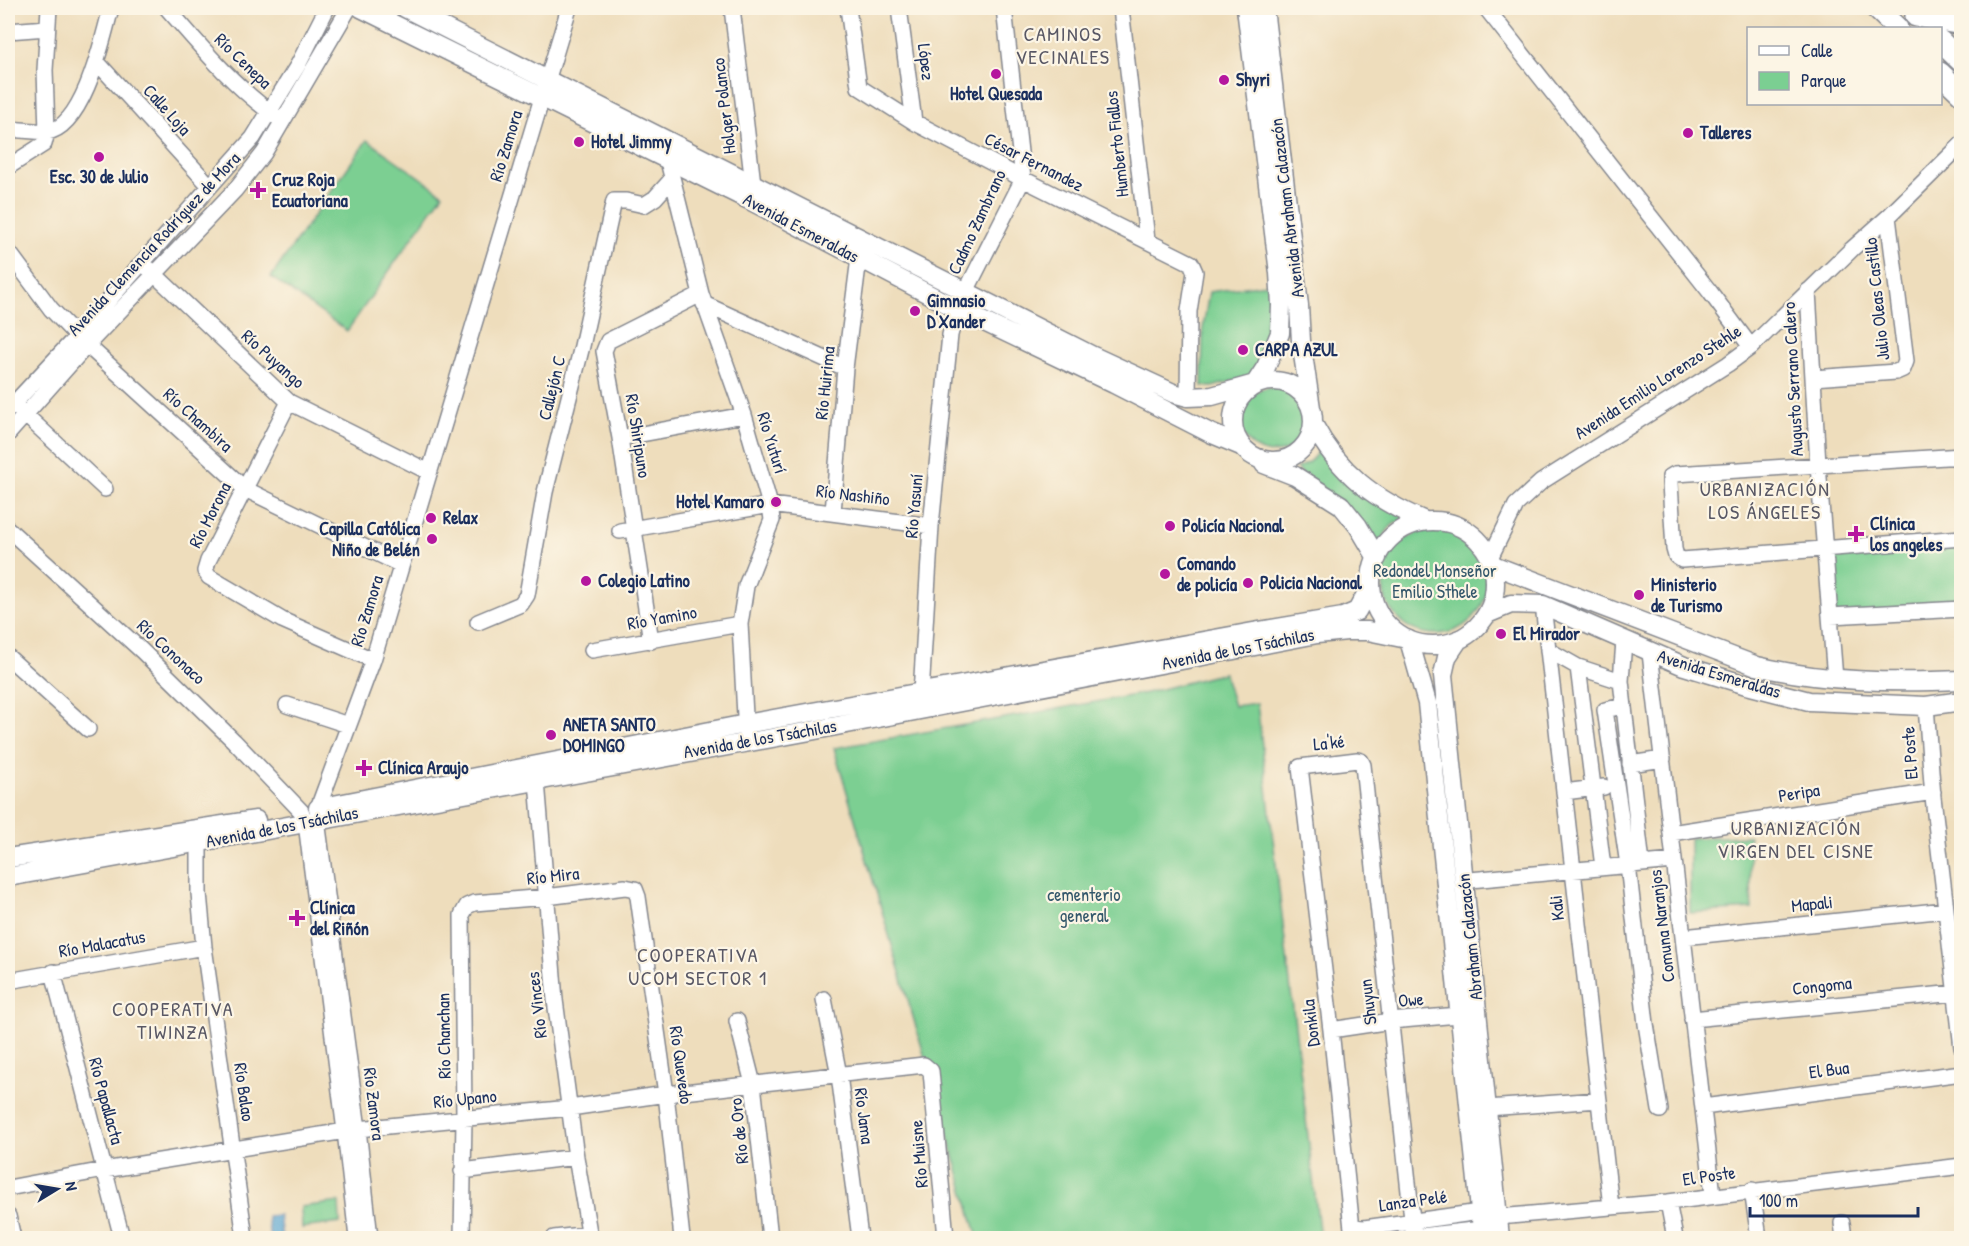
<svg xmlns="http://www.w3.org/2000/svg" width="1969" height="1246" viewBox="0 0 1969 1246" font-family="'Patrick Hand',sans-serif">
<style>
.green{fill:#7bcf92;stroke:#4b7f78;stroke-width:1.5}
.water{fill:#58a5d1;stroke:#3a6a98;stroke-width:1.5}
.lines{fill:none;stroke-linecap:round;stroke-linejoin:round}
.minor-casing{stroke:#84868d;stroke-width:18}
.major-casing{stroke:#84868d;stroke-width:21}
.highway-casing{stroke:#84868d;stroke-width:24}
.minor{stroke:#fff;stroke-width:15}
.major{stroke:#fff;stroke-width:18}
.highway{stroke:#fff;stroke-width:21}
.poi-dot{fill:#b5179e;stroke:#fcf5e5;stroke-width:2}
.labels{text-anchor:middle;stroke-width:4.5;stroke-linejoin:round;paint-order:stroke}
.street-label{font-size:18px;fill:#1b2f5e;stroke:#fcf5e5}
.poi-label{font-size:18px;font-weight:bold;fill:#1b2f5e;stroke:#fcf5e5;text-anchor:start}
.park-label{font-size:18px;fill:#33576b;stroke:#fcf5e5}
.neighbourhood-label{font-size:20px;letter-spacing:1.5px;fill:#595865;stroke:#fcf5e5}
</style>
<rect width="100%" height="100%" fill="#fcf5e5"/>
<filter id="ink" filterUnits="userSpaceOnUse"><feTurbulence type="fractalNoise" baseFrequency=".0167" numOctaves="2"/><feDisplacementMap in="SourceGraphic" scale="12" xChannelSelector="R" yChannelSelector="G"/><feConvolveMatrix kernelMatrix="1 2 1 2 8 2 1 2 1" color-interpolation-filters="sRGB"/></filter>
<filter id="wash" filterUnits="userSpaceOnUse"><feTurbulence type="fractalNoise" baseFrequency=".008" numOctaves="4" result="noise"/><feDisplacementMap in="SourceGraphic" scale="24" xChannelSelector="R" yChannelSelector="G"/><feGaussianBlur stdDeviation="1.35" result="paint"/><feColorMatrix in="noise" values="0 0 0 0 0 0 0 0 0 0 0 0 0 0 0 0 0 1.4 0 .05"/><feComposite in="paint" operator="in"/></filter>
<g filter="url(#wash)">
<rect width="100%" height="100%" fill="#eeddbc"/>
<path class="green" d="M367 140 443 194 347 331 271 277Z
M1272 283 1276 328 1251 376 1212 387 1202 386 1203 328 1209 292Z
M1240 420a33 33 0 1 1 66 0a33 33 0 1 1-66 0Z
M1324 442 1406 520C1391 520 1385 534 1378 545L1296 468C1310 465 1317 454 1324 442Z
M1383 582a52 52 0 1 1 104 0a52 52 0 1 1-104 0Z
M1961 540V609L1830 616 1824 549Z
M1224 673 1234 706 1257 703 1320 1238H978L834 748 1146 693Z
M1749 836 1752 909 1690 913V838Z
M339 1202 340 1223 302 1228 301 1207Z"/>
<path class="water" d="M279 1215 282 1238H270L267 1216Z"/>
</g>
<g filter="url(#ink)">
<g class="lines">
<defs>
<path id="minor" d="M167 8C201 47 234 87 277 117
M732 8 753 184 752 192
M848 8 859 87 914 122 1023 179 1191 263 1195 272 1189 311 1188 397
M899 8 914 122
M1121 8 1147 240
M1486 8 1710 292 1751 347
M8 31 47 28
M97 62 209 185
M8 129 47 132 45 70 49 8
M668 161 701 294 744 415 770 505 772 520 746 586 740 624 746 734
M8 167 44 144 47 132C84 127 103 38 111 8
M8 251 51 309 77 336 245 489 401 565
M148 268 289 402 429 472
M1808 291 1818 465 1835 679
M704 304 845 368
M1813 378 1896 372 1903 369 1906 361 1888 217
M289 402 208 561 205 571 209 577 282 620 373 660
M17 407 105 489
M8 410 77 336 253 138 298 65 327 8
M8 434 87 345 235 190 264 153 349 8
M620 438 744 415
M1960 456 1962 480
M1962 456 1675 474 1670 477V483L1674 549 1676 556 1682 560 1962 538
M833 512 845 368 859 258
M8 529 142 651 234 741 301 811 306 823 345 1131 357 1238
M620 531 770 505 931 526
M1490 558 1516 505 1541 482 1728 364 1751 347 1852 249 1888 217 1962 144
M1543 605 1611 1207
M1830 616 1962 609
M478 622 521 604 527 595 545 492 582 346 614 201H626L644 205 655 198 672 179
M651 641 620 438 604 351 608 341 701 294
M1624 641 1621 681 1642 864
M592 650 740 624
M1548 650 1578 667 1603 867
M1650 653 1713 1195
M8 657 88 729
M1578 667 1621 681
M922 702 921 694 931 526 950 335 957 309 1023 179 1004 8
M287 705 348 725
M1623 706 1605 710 1628 865 1646 1024 1660 1110
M1926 706 1933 797 1962 1048
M1630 764 1663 759
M536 769 555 1000 576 1157 590 1238
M1564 792 1604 787
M1671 833 1933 792
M199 843V893L204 947 245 1238
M1470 880 1674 861
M1683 937 1946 910
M53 972 122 1238
M8 981 204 947
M824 999 839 1075 860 1238
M1692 1019 1955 993
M737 1021 753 1084 770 1238
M1331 1030 1391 1021 1458 1015
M1703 1107 1962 1073
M1487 1108 1599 1100
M462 1171 576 1157
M8 1188 104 1170 358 1129 570 1108 666 1094 924 1065 931 1071 946 1238
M1752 1190 1759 1238
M1668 1202 1675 1238
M8 1216 13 1238
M1498 1217 1668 1202 1962 1166
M1842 1223 1844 1238
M1353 1227 1364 1228 1480 1212
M370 1238 358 1129 317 820 318 808 373 660 569 8
M462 1238 464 1118 462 915 467 906 474 903 546 897 625 887 635 889 638 897 666 1094 682 1238
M554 1238 590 1234
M1353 1238 1331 1030 1300 767 1357 760 1361 761 1363 765 1414 1238
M1403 1238 1482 1229"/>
<path id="major" d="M361 8 751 201 957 309 1114 384 1210 433 1241 446
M405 8 1093 356 1173 393 1188 397 1212 396 1255 384 1266 367 1280 333 1281 305 1279 273 1246 8
M1264 8 1299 306 1301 341 1311 408
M1233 421a40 40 0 1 1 80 0a40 40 0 1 1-80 0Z
M1313 424C1339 473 1375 500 1425 521
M1264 464 1295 476 1341 505 1358 526 1377 558
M1371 583a62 62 0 1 1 124 0a62 62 0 1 1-124 0Z
M1493 565 1757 666C1824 682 1893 683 1962 680
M1487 614 1511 604 1543 605 1684 666 1743 684 1809 701 1926 706 1962 701
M1459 639 1447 657 1443 675 1500 1238
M1409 640 1427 703 1483 1238
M318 808 746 724 1253 632 1343 617 1357 611 1371 585
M8 858 256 820
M8 877 805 732 1317 634 1347 631H1368L1407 639"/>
<path id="highway" d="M1876 8 1897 28
M1916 16 1962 24
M1940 41 1962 62
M1940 73 1962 94"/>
</defs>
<use href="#minor" class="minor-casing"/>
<use href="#major" class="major-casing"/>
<use href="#highway" class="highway-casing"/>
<use href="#minor" class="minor"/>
<use href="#major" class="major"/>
<use href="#highway" class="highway"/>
</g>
</g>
<g class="poi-dot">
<circle cx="996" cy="74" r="6"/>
<circle cx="1224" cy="80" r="6"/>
<circle cx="1688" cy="133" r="6"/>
<circle cx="579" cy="142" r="6"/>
<circle cx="99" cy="157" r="6"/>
<path d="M255 181h6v6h6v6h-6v6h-6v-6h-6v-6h6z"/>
<circle cx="915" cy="311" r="6"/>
<circle cx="1243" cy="350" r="6"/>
<circle cx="776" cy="502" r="6"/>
<circle cx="431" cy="518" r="6"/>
<circle cx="1170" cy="526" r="6"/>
<path d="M1853 525h6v6h6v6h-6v6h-6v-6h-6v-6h6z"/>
<circle cx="432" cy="539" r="6"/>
<circle cx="1165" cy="574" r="6"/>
<circle cx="586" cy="581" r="6"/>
<circle cx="1248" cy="583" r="6"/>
<circle cx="1639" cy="595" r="6"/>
<circle cx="1501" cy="634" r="6"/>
<circle cx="551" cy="735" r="6"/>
<path d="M361 759h6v6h6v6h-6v6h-6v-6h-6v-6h6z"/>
<path d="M294 909h6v6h6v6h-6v6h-6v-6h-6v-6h6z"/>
</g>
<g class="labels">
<g class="street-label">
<text transform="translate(243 61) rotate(44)" y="6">Río Cenepa</text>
<text transform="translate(926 62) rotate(83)" y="6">López</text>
<text transform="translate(724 106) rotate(-97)" y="6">Holger Polanco</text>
<text transform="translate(167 110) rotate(48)" y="6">Calle Loja</text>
<text transform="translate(1117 144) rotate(-96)" y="6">Humberto Fiallos</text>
<text transform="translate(506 146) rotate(-73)" y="6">Río Zamora</text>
<text transform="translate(1034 162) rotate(27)" y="6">César Fernandez</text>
<text transform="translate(1287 208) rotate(-97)" y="6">Avenida Abraham Calazacón</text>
<text transform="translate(977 222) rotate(-65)" y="6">Cadmo Zambrano</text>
<text transform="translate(801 228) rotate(28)" y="6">Avenida Esmeraldas</text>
<text transform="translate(154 244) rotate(-47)" y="6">Avenida Clemencia Rodríguez de Mora</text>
<text transform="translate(1877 299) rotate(-96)" y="6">Julio Oleas Castillo</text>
<text transform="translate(273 359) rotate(42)" y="6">Río Puyango</text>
<text transform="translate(1793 379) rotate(-93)" y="6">Augusto Serrano Calero</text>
<text transform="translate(1658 382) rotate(-33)" y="6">Avenida Emilio Lorenzo Stehle</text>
<text transform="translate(825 383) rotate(-84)" y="6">Río Huirima</text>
<text transform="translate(552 388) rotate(-76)" y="6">Callejón C</text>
<text transform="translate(198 420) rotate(42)" y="6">Río Chambira</text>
<text transform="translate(638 436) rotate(81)" y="6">Río Shiripuno</text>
<text transform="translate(772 443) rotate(73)" y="6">Río Yuturí</text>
<text transform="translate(853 495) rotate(7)" y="6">Río Nashiño</text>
<text transform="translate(914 506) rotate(-85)" y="6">Río Yasuní</text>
<text transform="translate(210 515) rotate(-63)" y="6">Río Morona</text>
<text transform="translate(367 611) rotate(-73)" y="6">Río Zamora</text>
<text transform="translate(662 618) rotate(-10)" y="6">Río Yamino</text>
<text transform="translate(1238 649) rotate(-11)" y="6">Avenida de los Tsáchilas</text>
<text transform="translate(171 652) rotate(43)" y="6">Río Cononaco</text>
<text transform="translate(1719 674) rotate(17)" y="6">Avenida Esmeraldas</text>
<text transform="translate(760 739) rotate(-10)" y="6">Avenida de los Tsáchilas</text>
<text transform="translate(1329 743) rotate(-6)" y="6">La'ké</text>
<text transform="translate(1910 753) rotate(-94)" y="6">El Poste</text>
<text transform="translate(1799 793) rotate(-9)" y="6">Peripa</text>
<text transform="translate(282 827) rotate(-11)" y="6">Avenida de los Tsáchilas</text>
<text transform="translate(553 876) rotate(-6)" y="6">Río Mira</text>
<text transform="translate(1812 904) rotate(-6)" y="6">Mapali</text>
<text transform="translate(1557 908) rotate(-96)" y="6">Kali</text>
<text transform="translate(1662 926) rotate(-97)" y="6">Comuna Naranjos</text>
<text transform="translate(1470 937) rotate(-96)" y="6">Abraham Calazacón</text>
<text transform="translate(102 944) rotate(-10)" y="6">Río Malacatus</text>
<text transform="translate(1822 986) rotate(-6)" y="6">Congoma</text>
<text transform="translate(1411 1000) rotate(-5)" y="6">Owe</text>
<text transform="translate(1368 1002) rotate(-97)" y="6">Shuyun</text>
<text transform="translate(537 1005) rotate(-97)" y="6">Río Vinces</text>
<text transform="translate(1311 1023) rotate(-97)" y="6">Donkila</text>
<text transform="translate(444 1036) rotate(-91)" y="6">Río Chanchan</text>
<text transform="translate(681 1065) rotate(82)" y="6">Río Quevedo</text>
<text transform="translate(1829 1070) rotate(-7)" y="6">El Bua</text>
<text transform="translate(244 1092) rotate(82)" y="6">Río Balao</text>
<text transform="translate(465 1099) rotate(-6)" y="6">Río Upano</text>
<text transform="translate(106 1101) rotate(75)" y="6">Río Papallacta</text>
<text transform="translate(374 1104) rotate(83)" y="6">Río Zamora</text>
<text transform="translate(864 1116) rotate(83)" y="6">Río Jama</text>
<text transform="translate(739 1131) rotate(-96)" y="6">Río de Oro</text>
<text transform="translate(919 1154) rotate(-95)" y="6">Río Muisne</text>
<text transform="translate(1709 1176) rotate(-8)" y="6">El Poste</text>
<text transform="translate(1413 1201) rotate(-8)" y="6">Lanza Pelé</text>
</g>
<g class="poi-label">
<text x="1236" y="86">Shyri</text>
<text x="996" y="100" text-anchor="middle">Hotel Quesada</text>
<text x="1700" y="139">Talleres</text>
<text x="591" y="148">Hotel Jimmy</text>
<text x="99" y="183" text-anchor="middle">Esc. 30 de Julio</text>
<text x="272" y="186">Cruz Roja<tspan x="272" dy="21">Ecuatoriana</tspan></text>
<text x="927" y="307">Gimnasio<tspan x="927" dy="21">D'Xander</tspan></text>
<text x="1255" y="356">CARPA AZUL</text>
<text x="764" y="508" text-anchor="end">Hotel Kamaro</text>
<text x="443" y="524">Relax</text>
<text x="1870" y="530">Clínica<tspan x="1870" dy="21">los angeles</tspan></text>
<text x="1182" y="532">Policía Nacional</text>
<text x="420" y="535" text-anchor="end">Capilla Católica<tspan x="420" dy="21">Niño de Belén</tspan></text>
<text x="1177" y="570">Comando<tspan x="1177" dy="21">de policía</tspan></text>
<text x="598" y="587">Colegio Latino</text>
<text x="1260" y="589">Policia Nacional</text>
<text x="1651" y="591">Ministerio<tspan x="1651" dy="21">de Turismo</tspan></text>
<text x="1513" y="640">El Mirador</text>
<text x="563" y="731">ANETA SANTO<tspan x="563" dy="21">DOMINGO</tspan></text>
<text x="378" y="774">Clínica Araujo</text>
<text x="310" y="914">Clínica<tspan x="310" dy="21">del Riñón</tspan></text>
</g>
<g class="park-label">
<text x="1435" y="577">Redondel Monseñor<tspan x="1435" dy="21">Emilio Sthele</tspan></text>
<text x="1084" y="901">cementerio<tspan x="1084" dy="21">general</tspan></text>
</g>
<g class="neighbourhood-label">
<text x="1063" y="41">CAMINOS<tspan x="1063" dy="23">VECINALES</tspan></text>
<text x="1765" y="496">URBANIZACIÓN<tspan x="1765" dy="23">LOS ÁNGELES</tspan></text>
<text x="1796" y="835">URBANIZACIÓN<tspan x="1796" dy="23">VIRGEN DEL CISNE</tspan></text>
<text x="698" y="962">COOPERATIVA<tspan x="698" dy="23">UCOM SECTOR 1</tspan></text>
<text x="173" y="1016">COOPERATIVA<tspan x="173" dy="23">TIWINZA</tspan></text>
</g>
</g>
<rect width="1969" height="1246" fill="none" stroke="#fcf5e5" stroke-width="30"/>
<rect x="1747" y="27" width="195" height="78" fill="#fcf5e5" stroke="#a2a6af" stroke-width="1.5"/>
<rect x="1759" y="46" width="30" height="9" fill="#ffffff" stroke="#a2a6af" stroke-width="1.5"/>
<text x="1801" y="57" font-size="18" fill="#1b2f5e">Calle</text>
<rect x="1759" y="72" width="30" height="18" fill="#7bcf92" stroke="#a2a6af" stroke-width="1.5"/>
<text x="1801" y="87" font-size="18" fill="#1b2f5e">Parque</text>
<g transform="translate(57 1189) rotate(79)" stroke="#fcf5e5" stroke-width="4.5" paint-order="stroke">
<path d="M0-4.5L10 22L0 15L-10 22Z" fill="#1b2f5e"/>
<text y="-9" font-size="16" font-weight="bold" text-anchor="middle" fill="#1b2f5e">N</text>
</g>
<path d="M1750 1207v9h168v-9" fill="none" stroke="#1b2f5e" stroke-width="3"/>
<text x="1759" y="1207" font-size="18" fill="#1b2f5e" stroke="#fcf5e5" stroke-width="4.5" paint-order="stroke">100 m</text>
</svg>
